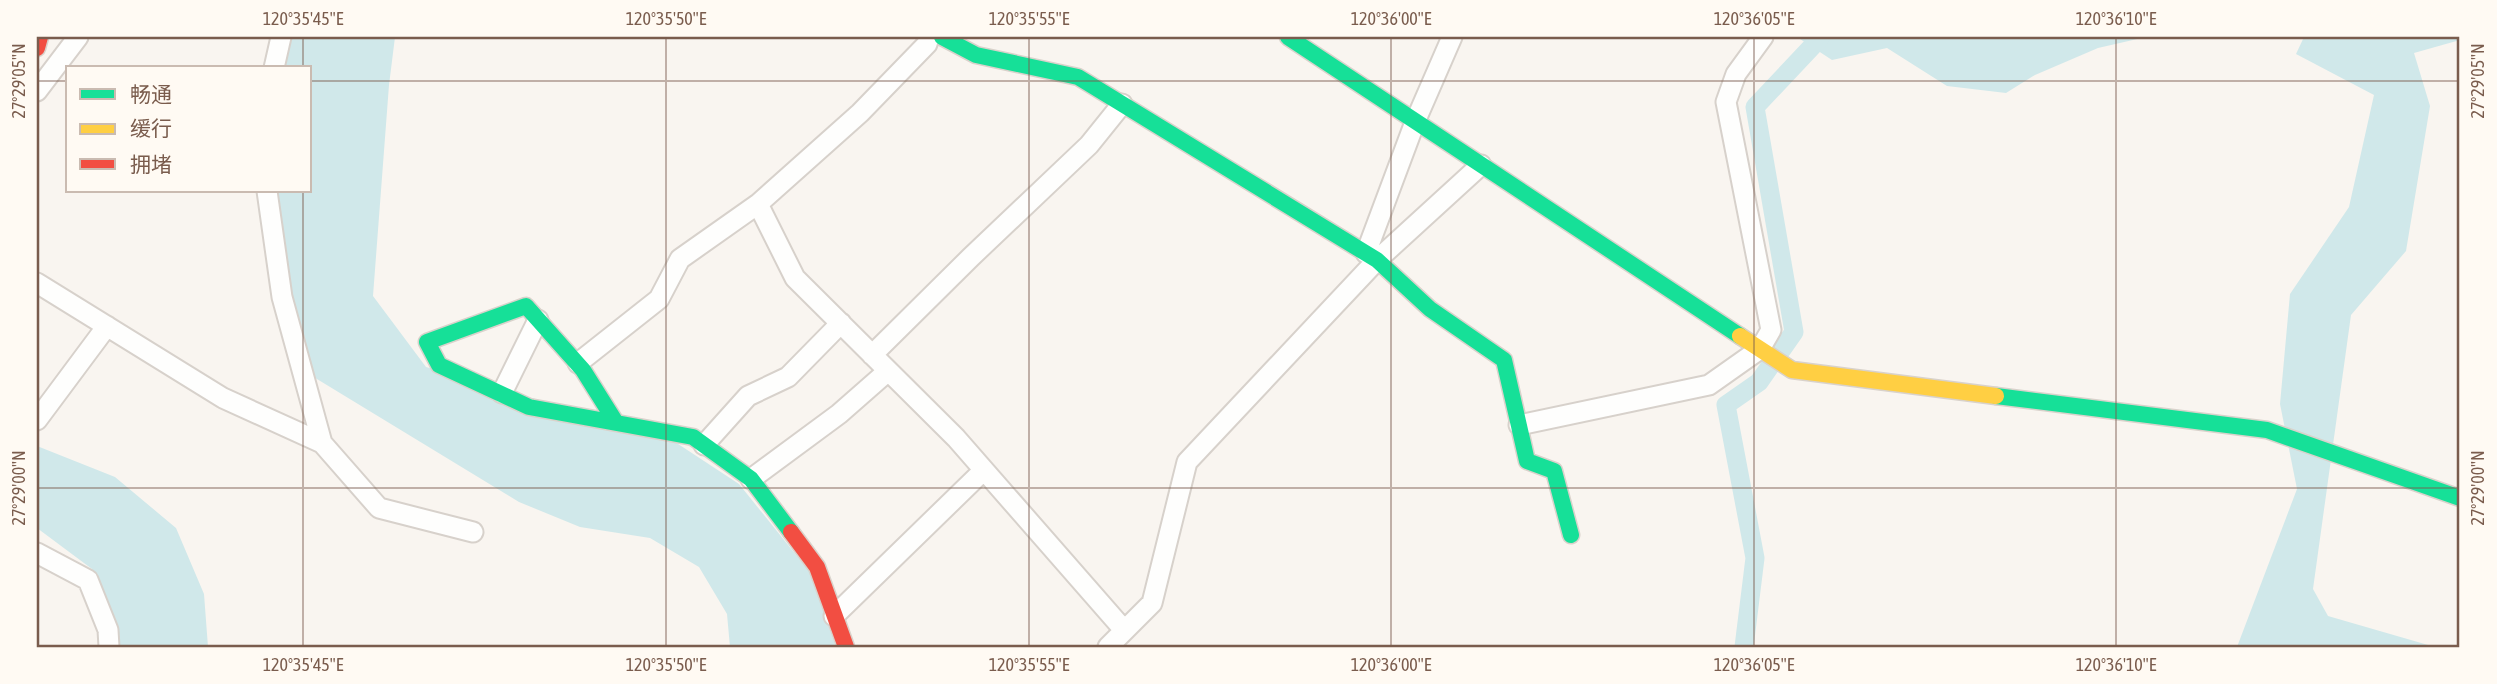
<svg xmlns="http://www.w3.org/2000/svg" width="2497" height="684" viewBox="0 0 2497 684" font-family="'Asap Condensed','Noto Sans SC',sans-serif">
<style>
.water{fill:#d0e8ea}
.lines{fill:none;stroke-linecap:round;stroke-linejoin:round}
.canal{stroke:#d0e8ea;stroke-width:19}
.street-casing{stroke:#d7d1cb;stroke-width:23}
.fast-casing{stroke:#d9d2cb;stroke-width:19}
.slow-casing{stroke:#d9d2cb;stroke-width:19}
.jam-casing{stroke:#d9d2cb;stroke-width:19}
.street{stroke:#fefefd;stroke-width:19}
.fast{stroke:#16e098;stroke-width:16}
.slow{stroke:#ffcf43;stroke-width:16}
.jam{stroke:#f24e42;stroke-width:16}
.ticks{fill:none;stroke:#7a5c4d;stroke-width:2;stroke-opacity:0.45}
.neatline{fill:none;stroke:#7a5c4d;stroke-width:2.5}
.ticks-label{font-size:18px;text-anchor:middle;fill:#7a5c4d}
</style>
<rect width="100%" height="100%" fill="#f9f5f0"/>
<path class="water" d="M289 37H395L389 85 373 296 426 367 669 438 739 484 809 571 836 647H730L727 614 699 567 650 538 580 527 519 502 312 376 286 268 276 191H310V68H282Z
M1797 37H2146L2098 48 2035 75 2006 93 1947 86 1887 48 1832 60Z
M2304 37H2460V40L2414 53 2430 106 2406 251 2351 315 2313 589 2328 616 2435 647H2237L2297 489 2280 404 2290 294 2349 207 2374 95 2296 54Z
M37 446 115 477 176 528 204 594 208 647H116L115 635 92 569 37 528Z"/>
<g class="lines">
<path class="canal" d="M1744 647 1755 558 1726 405 1759 382 1794 332 1755 107 1821 37"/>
<defs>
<path id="street" d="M929 37 927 44 860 113 758 204 795 278 956 438 1124 630
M274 68 281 37
M37 91 78 37
M267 191 282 297 322 443
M1366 253 1415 122 1452 37
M37 283 223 398 322 443 379 508 473 532
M872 355 971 257 1089 145 1122 104
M578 363 659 299 680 259 758 204
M502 393 538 320
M37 420 107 326
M1519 425 1709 385 1760 349 1771 330 1726 102 1736 74 1763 37
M704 445 748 396 788 377 841 323
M751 479 839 414 888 371
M37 553 88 580 108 630 109 647
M834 616 984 470
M1108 647 1152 603 1187 462 1377 260 1481 165"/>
<path id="fast" d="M942 37 976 55 1078 77 1377 260 1430 309 1504 360 1527 461 1554 471 1571 535
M1288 37 1740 336
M1996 396 2267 430 2460 498
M615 421 583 370 526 306 427 342 439 365 529 407 693 437 751 479 791 532"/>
<path id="slow" d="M1740 336 1792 370 1996 396"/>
<path id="jam" d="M37 48 40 37
M791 532 817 567 846 647"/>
</defs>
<use href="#street" class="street-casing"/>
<use href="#fast" class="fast-casing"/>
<use href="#slow" class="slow-casing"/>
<use href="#jam" class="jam-casing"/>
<use href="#street" class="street"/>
<use href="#fast" class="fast"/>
<use href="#slow" class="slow"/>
<use href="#jam" class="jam"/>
</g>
<path class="ticks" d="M303 37V68M666 37V647M1029 37V647M1391 37V647M1754 37V647M2116 37V647M37 81H68M310 81H2460M303 191V647M37 488H2460"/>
<rect width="2497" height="684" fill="none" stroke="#fffaf3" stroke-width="77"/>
<rect x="66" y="66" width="245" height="126" fill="#fffaf3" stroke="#cabbb1" stroke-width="2"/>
<rect x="80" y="89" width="35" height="10" fill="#16e098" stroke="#cabbb1" stroke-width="2"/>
<text x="130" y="102" font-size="21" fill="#7a5c4d">畅通</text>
<rect x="80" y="124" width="35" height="10" fill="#ffcf43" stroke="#cabbb1" stroke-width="2"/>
<text x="130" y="136" font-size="21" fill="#7a5c4d">缓行</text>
<rect x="80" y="159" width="35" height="10" fill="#f24e42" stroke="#cabbb1" stroke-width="2"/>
<text x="130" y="172" font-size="21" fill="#7a5c4d">拥堵</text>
<rect x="38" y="38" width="2420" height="608" class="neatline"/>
<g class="ticks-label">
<text x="303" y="25">120°35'45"E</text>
<text x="666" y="25">120°35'50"E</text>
<text x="1029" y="25">120°35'55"E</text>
<text x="1391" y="25">120°36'00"E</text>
<text x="1754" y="25">120°36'05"E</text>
<text x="2116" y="25">120°36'10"E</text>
<text transform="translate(19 81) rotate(-90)" y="6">27°29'05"N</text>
<text transform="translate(2478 81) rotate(-90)" y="6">27°29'05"N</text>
<text transform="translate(19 488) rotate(-90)" y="6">27°29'00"N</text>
<text transform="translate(2478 488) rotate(-90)" y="6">27°29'00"N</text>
<text x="303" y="671">120°35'45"E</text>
<text x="666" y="671">120°35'50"E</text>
<text x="1029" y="671">120°35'55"E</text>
<text x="1391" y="671">120°36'00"E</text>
<text x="1754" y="671">120°36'05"E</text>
<text x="2116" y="671">120°36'10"E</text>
</g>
</svg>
